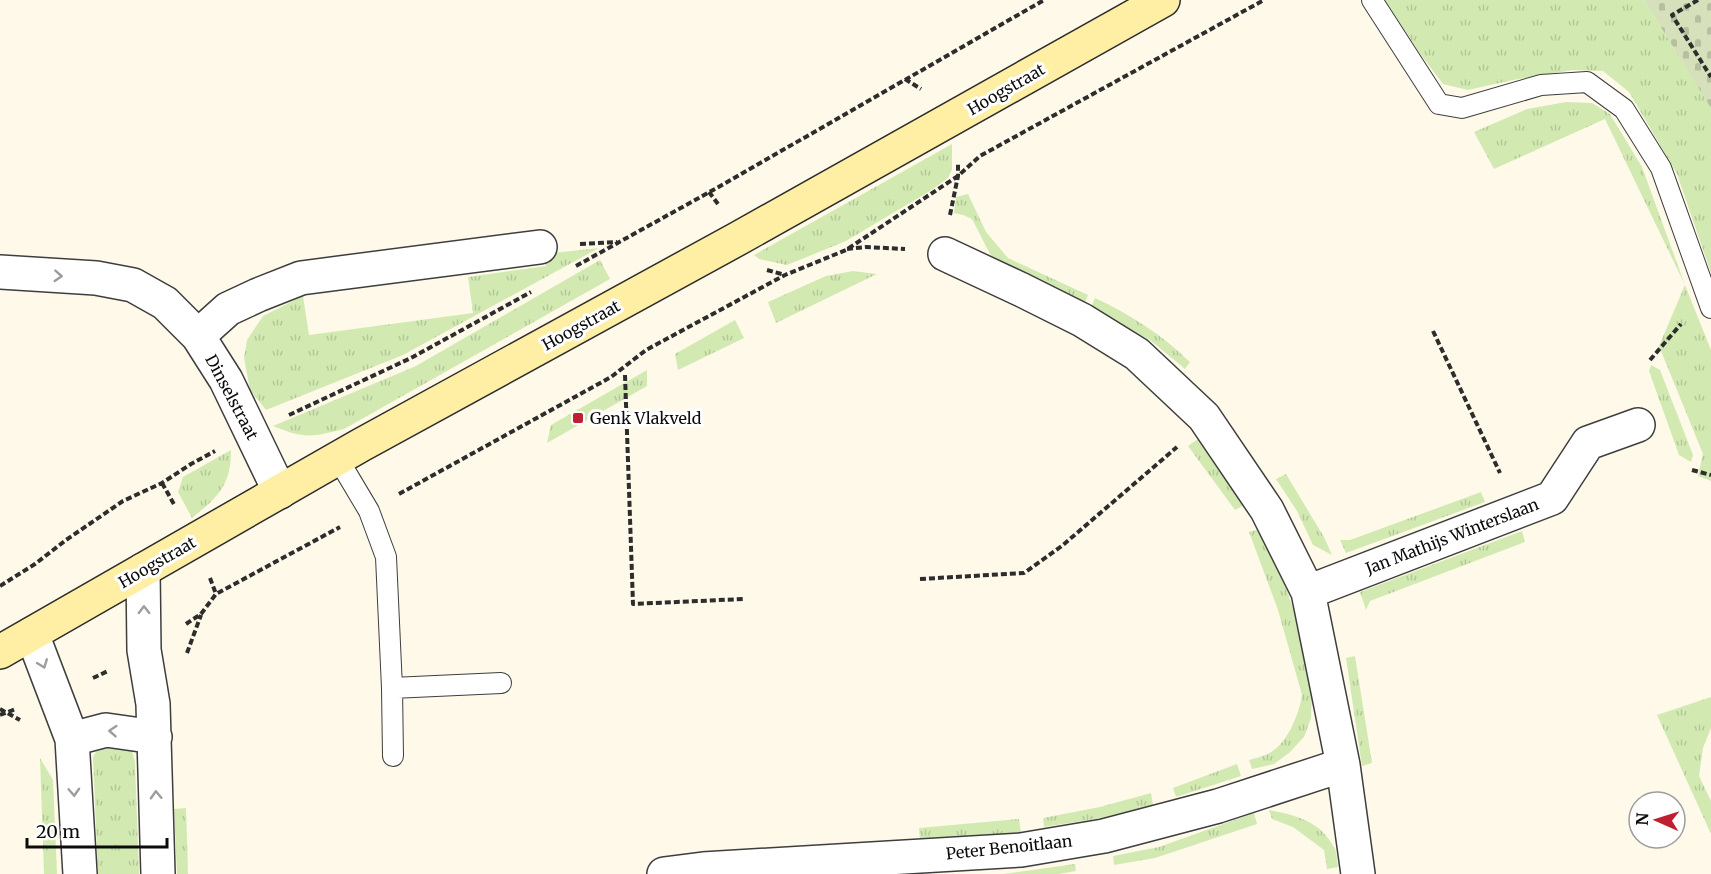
<svg xmlns="http://www.w3.org/2000/svg" width="1711" height="874" viewBox="0 0 1711 874" font-family="Merriweather,serif">
<style>
.grass{fill:url(#grass-tufts)}
.cemetery{fill:url(#cemetery-stones)}
.lines{fill:none;stroke-linecap:round;stroke-linejoin:round}
.service-casing{stroke:#3e3e3e;stroke-width:22}
.minor-casing{stroke:#3e3e3e;stroke-width:36}
.secondary-casing{stroke:#2d2d2d;stroke-width:36}
.path{stroke:#2d2d2d;stroke-width:4;stroke-dasharray:6 3;stroke-linecap:butt}
.service{stroke:#fff;stroke-width:20}
.minor{stroke:#fff;stroke-width:33}
.secondary{stroke:#ffefa4;stroke-width:33}
.oneway{stroke:#9d9d9d}
.poi-dot{fill:#be2031;stroke:#fff;stroke-width:2}
.labels{text-anchor:middle;stroke-width:6;stroke-linejoin:round;paint-order:stroke}
.street-label{font-size:16px;fill:#0b0b0b;stroke:#fff}
.poi-label{font-size:16px;fill:#0b0b0b;stroke:#fff;text-anchor:start}
</style>
<defs>
<pattern id="grass-tufts" width="24" height="20" patternUnits="userSpaceOnUse" patternTransform="scale(1.5)"><rect width="24" height="20" fill="#d2eab2"/><path d="M3 7l-1-3M5 7V3M7 7l1-3M15 17l-1-3M17 17v-4M19 17l1-3" fill="none" stroke="#b3c798"/></pattern>
<pattern id="cemetery-stones" width="16" height="16" patternUnits="userSpaceOnUse" patternTransform="scale(1.5)"><rect width="16" height="16" fill="#d6e0bb"/><path d="M2 7V4a2 2 0 0 1 4 0v3zM10 15v-3a2 2 0 0 1 4 0v3z" fill="#b6bf9f"/></pattern>
</defs>
<rect width="100%" height="100%" fill="#fff9e9"/>
<path class="grass" d="M1385 0H1644L1711 107V273L1677 174 1629 92 1603 71 1573 70 1513 80 1468 90 1443 84 1421 55Z
M1566 102 1592 103 1610 114 1642 167 1685 285 1711 350V481L1698 476 1703 454 1659 346 1685 285 1605 119 1494 169 1474 132 1527 109Z
M952 144V170L948 178 930 191 846 241 787 265 759 259 754 255Z
M968 194 986 232 1008 258 1088 295 1084 305 1001 265 990 254 972 219 963 215 954 213 956 197Z
M599 248 403 355 266 410 250 390 244 358 247 340 263 316 303 296 309 335 473 313 468 277 546 266 544 254Z
M600 260 610 279 344 429C311 437 305 439 273 426L416 366Z
M853 271 877 274 776 323 768 302 826 276Z
M1095 298C1130 314 1162 335 1190 362L1185 369 1150 340 1117 322 1090 310Z
M735 320 744 338 678 370 675 354Z
M1651 365 1660 370 1693 455 1691 462 1679 455 1649 371Z
M647 370V386L547 443 551 425Z
M1198 439 1246 504 1235 510 1188 446Z
M231 450C231 486 218 497 192 518L178 492 183 477Z
M1286 474 1324 537 1332 555 1313 545 1297 511 1276 479Z
M1481 492 1485 502 1346 553 1340 540H1350Z
M1259 529 1284 582 1299 626 1312 693 1311 718 1304 737 1289 753 1274 764 1252 769 1249 760C1256 758 1265 756 1271 752 1288 742 1299 714 1302 695L1278 610 1249 532Z
M1522 531 1525 542 1370 601 1366 610 1360 592Z
M1355 656 1372 763 1362 766 1346 658Z
M1711 697V728L1703 748 1699 776 1711 801V834L1657 715Z
M100 745H121L132 751 135 762 139 874H98L93 757Z
M40 758 53 780 57 874H44Z
M1237 764 1241 776 1176 797 1173 788Z
M1151 793 1153 805 1101 818 1044 827 1043 818 1100 807Z
M186 808 188 874H177L174 809Z
M1269 810C1296 815 1321 821 1335 849 1337 854 1337 861 1338 867L1327 869 1324 850 1293 827 1272 819Z
M1254 813 1257 824 1155 858 1114 865 1113 856 1159 847Z
M1019 819 1021 833 920 841 919 828Z
M1075 864 1076 871 1059 874H1003Z"/>
<path class="cemetery" d="M1644 0H1711V108Z"/>
<g class="lines">
<defs>
<path id="service" d="M1372 0 1439 104 1462 108 1541 85 1587 82 1624 109 1661 168 1711 308
M338 459 369 511 386 557 392 688 393 756
M392 688 501 683"/>
<path id="minor" d="M945 254 1022 290 1082 320 1137 354 1204 417 1267 510 1308 592 1343 765 1358 874
M0 272 96 278 133 285 165 303 198 336 226 380 280 492
M198 336 228 309 258 295 301 278 540 247
M143 570 144 650 153 704 158 874
M1308 592 1552 498 1588 443 1638 425
M32 634 72 739 80 874
M72 739 106 730 155 737
M664 874 703 869 1021 850 1104 836 1218 806 1343 765"/>
<path id="secondary" d="M0 652 361 445 739 238 1163 0"/>
</defs>
<use href="#service" class="service-casing"/>
<use href="#minor" class="minor-casing"/>
<use href="#secondary" class="secondary-casing"/>
<path class="path" d="M1698 0 1672 15 1711 77
M905 79 921 89
M709 192 718 204
M950 215 958 176V163
M580 244 617 242
M847 249 866 247 905 249
M576 266 715 189 1044 0
M767 270 785 275
M1433 331 1500 473
M1650 360 1681 324
M625 375 633 604 743 599
M289 415 411 358 531 292
M1692 470 1711 475
M162 483 175 506
M399 494 611 377 646 350 785 275 846 250 958 176 980 156 1264 0
M210 578 216 594
M920 579 1024 573 1063 545 1177 447
M0 586 35 564 66 540 123 501 162 483 191 464 215 451
M186 624 201 614 216 594 340 527
M187 653 201 615
M93 678 108 671
M0 709 20 720
M0 715 16 709"/>
<use href="#service" class="service"/>
<use href="#minor" class="minor"/>
<use href="#secondary" class="secondary"/>
</g>
<defs><path id="oneway-chevron" d="M-2-3.5L2.5 0L-2 3.5" fill="none" stroke-width="1.6" stroke-linecap="round" stroke-linejoin="round" transform="scale(1.5)"/></defs>
<g class="oneway">
<use href="#oneway-chevron" transform="translate(58 276) rotate(4)"/>
<use href="#oneway-chevron" transform="translate(144 610) rotate(-91)"/>
<use href="#oneway-chevron" transform="translate(43 664) rotate(69)"/>
<use href="#oneway-chevron" transform="translate(113 731) rotate(-176)"/>
<use href="#oneway-chevron" transform="translate(74 792) rotate(87)"/>
<use href="#oneway-chevron" transform="translate(156 795) rotate(-92)"/>
</g>
<rect class="poi-dot" x="572" y="412" width="12" height="12" rx="3"/>
<g class="labels">
<g class="street-label">
<text transform="translate(1006 89) rotate(-30)" y="6">Hoogstraat</text>
<text transform="translate(581 325) rotate(-29)" y="6">Hoogstraat</text>
<text transform="translate(232 397) rotate(62)" y="6">Dinselstraat</text>
<text transform="translate(1452 536) rotate(-21)" y="6">Jan Mathijs Winterslaan</text>
<text transform="translate(157 562) rotate(-30)" y="6">Hoogstraat</text>
<text transform="translate(1009 847) rotate(-6)" y="6">Peter Benoitlaan</text>
</g>
<g class="poi-label">
<text x="590" y="424">Genk Vlakveld</text>
</g>
</g>
<g transform="translate(1657 820) rotate(273)"><circle r="28" fill="#ffffff" stroke="#9d9d9d" stroke-width="1.5"/>
<path d="M0-4.5L10 22L0 15L-10 22Z" fill="#be2031"/>
<text y="-9" font-size="16" font-weight="bold" text-anchor="middle" fill="#0b0b0b">N</text>
</g>
<path d="M27 838v9h140v-9" fill="none" stroke="#0b0b0b" stroke-width="3"/>
<text x="36" y="838" font-size="18" fill="#0b0b0b" stroke="#ffffff" stroke-width="4.5" paint-order="stroke">20 m</text>
</svg>
